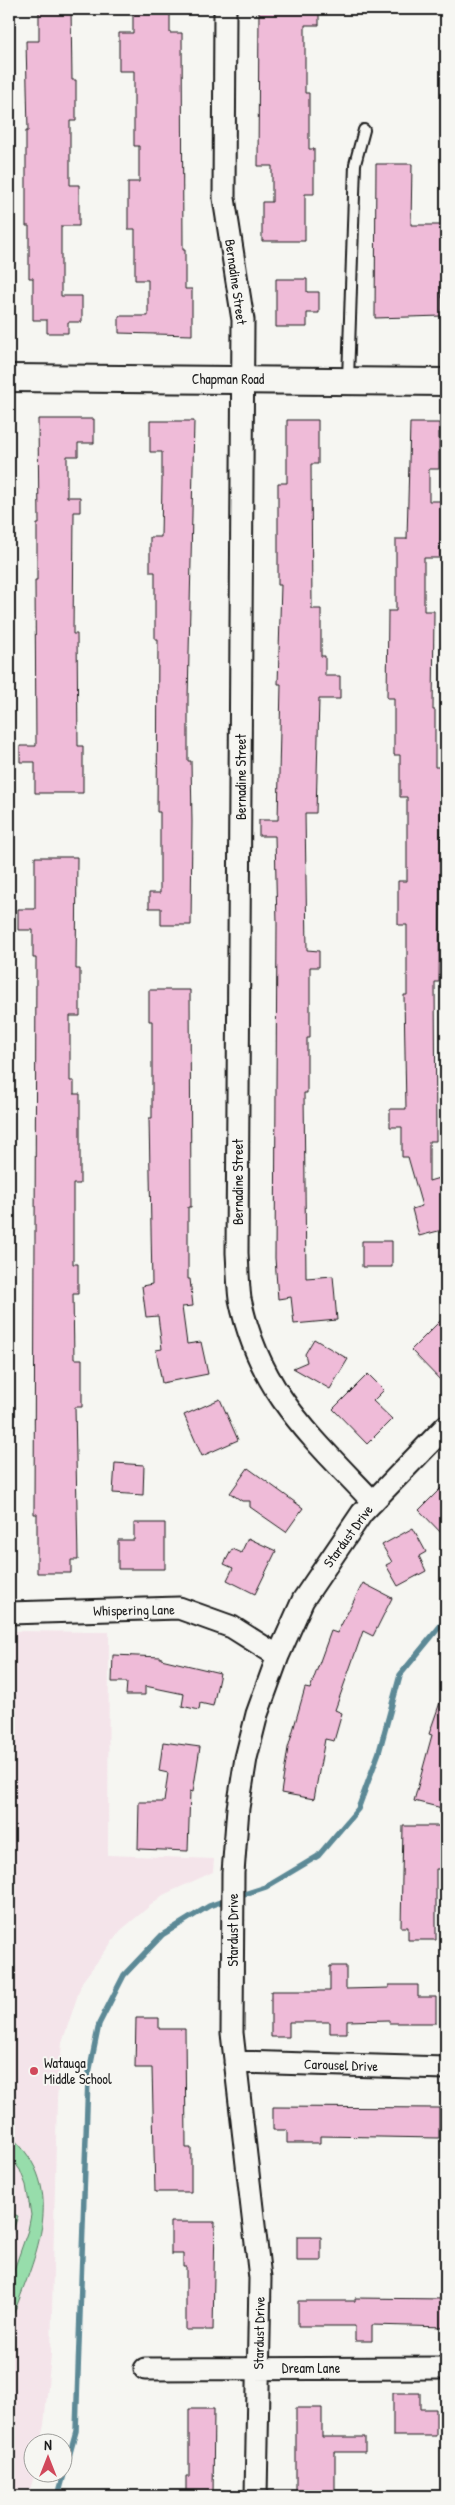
<svg xmlns="http://www.w3.org/2000/svg" width="455" height="2505" viewBox="0 0 455 2505" font-family="'Patrick Hand',sans-serif">
<style>
.built{fill:#f4e4ea}
.green{fill:#97ddab;stroke:#5a7c64}
.lines{fill:none;stroke-linecap:round;stroke-linejoin:round}
.stream{stroke:#5c8996;stroke-width:5.5}
.building{fill:#efbbd8;stroke:#1c1c1c}
.service-casing{stroke:#1c1c1c;stroke-width:14}
.minor-casing{stroke:#1c1c1c;stroke-width:25}
.tertiary-casing{stroke:#1c1c1c;stroke-width:30}
.service{stroke:#f6f6f2;stroke-width:10}
.minor{stroke:#f6f6f2;stroke-width:21}
.tertiary{stroke:#f6f6f2;stroke-width:26}
.poi-dot{fill:#d1495b;stroke:#f6f6f2;stroke-width:2}
.labels{text-anchor:middle;stroke-width:4;stroke-linejoin:round;paint-order:stroke}
.street-label{font-size:14px;fill:#1c1c1c;stroke:#f6f6f2}
.poi-label{font-size:14px;fill:#1c1c1c;stroke:#f6f6f2;text-anchor:start}
</style>
<rect width="100%" height="100%" fill="#f6f6f2"/>
<filter id="ink" filterUnits="userSpaceOnUse"><feTurbulence type="fractalNoise" baseFrequency=".02" numOctaves="2"/><feDisplacementMap in="SourceGraphic" scale="10" xChannelSelector="R" yChannelSelector="G"/><feConvolveMatrix kernelMatrix="1 2 1 2 8 2 1 2 1" color-interpolation-filters="sRGB"/></filter>
<g filter="url(#ink)">
<path class="built" d="M9 1631 109 1632 108 1855 214 1859 213 1872 163 1895 121 1930 82 1982 62 2043 57 2099 51 2355 44 2425 40 2442H32V2472L35 2473 28 2496H9Z"/>
<path class="green" d="M9 2135C73 2189 32 2263 9 2326V2284L28 2230 31 2215 26 2185 20 2170 9 2155Z
M9 2212 18 2216 9 2241Z"/>
<g class="lines">
<path class="stream" d="M238 1896 266 1887 318 1856 358 1809 379 1752 400 1675 446 1619
M58 2496 76 2431 88 2078 99 2024 124 1975 162 1935 209 1906 229 1899"/>
</g>
<path class="building" d="M39 9H71L72 80H76V121H70V185H79V226H61V296H82V322H68V333H47V320H33V278H29V226H26V131H28L26 41H39Z
M133 9H170V33H182L183 250H185V289H192V335L119 333V316H148V280H135V229H128V182H139V146H134V71H119V33H133Z
M259 9H319V25H305V93H309V149H314V194H305V241H262V202H272V166H258Z
M376 164H412L411 225H446V264H441L442 316 375 318Z
M276 279H307V292H319V313H307V327H276Z
M38 419H94V443H78V456H67V497H80V512H74L73 634H77L78 746H83V793H35V762H20V746H36L35 580H37V524H39Z
M287 420H318V464H311L312 609H321V656H325V676H340V699H319L316 813H305L307 950 319 951V967H310V1038H307V1093H304L306 1278 333 1276 337 1320 294 1324 291 1297 278 1299 275 1258 277 924 275 836H259V820H278L281 684H278L281 585H278V483H287Z
M150 421H194L188 699V761H191L192 822 191 925H161V908H149V893H160V812H157L158 639H155V572H150V537H161L162 481V452H150Z
M410 423H439V469H429V501H441L440 558H424V611H434L433 710H435V767H441L439 982H435L436 1141H429V1181L446 1176V1229L419 1236 412 1209 422 1206 408 1157H402V1127H390V1109H406L404 995H407V925H398V881H407V797H400V755H394V698H387L388 611H396V539H407Z
M35 857H77L76 969H80V1016H70V1081H74V1094H80V1184H73V1264H78V1294H73L74 1359H82V1407H75L78 1560H71V1573H37V1514H34L36 958H33V930H18V909H35Z
M149 990H190L191 1207H188V1279H190L193 1306 182 1307 187 1344 201 1342 208 1374 162 1383 156 1350 162 1349 158 1316 146 1317 142 1286 152 1284 149 1118H152V1021H149Z
M362 1241H392V1267H362Z
M446 1315V1386L411 1350Z
M314 1339 348 1359 330 1389 293 1368 307 1362 305 1354Z
M368 1374 384 1390 373 1401 392 1419 367 1444 333 1409Z
M220 1399 238 1440 202 1456 184 1415Z
M115 1463 144 1465 143 1495 113 1493Z
M248 1468 303 1508 286 1532 250 1507V1501H242L230 1493Z
M446 1483V1538L419 1510Z
M134 1523H165V1569H118V1540H134Z
M413 1528 426 1552 419 1556 426 1571 398 1586 386 1565 392 1562 382 1545Z
M248 1538 276 1551 255 1594 227 1580 233 1568 224 1564 232 1549 241 1553Z
M363 1583 392 1598 373 1636 363 1631 335 1710 342 1713 334 1741 325 1739 314 1799 281 1793 288 1748 305 1688 310 1689 331 1631 337 1633Z
M113 1655 161 1657V1659L220 1673 213 1706 200 1703 199 1710 182 1706 184 1694 145 1686V1695H126L127 1682H112Z
M444 1691H446V1809L414 1801 432 1735 429 1734Z
M163 1742 200 1747 193 1792 190 1791 188 1851 138 1849 139 1802H164L168 1773 159 1771Z
M403 1826H441V1869H436V1940H408V1927H401Z
M330 1966H346V1989L389 1988V1985H418V1997H436V2023H389V2020L347 2021V2033H330V2022H289V2037H271V1991H330Z
M136 2018H159V2029H185L186 2148H191V2192H155L152 2068H135Z
M273 2107 439 2108V2138L320 2136V2143H287V2130H273Z
M171 2222H215L213 2330H186V2267H183V2254H171Z
M297 2237H321V2261H297Z
M355 2298 446 2299V2327L372 2325V2341H355V2326H298V2301H355Z
M393 2393H420V2409H436V2436H393Z
M296 2408H322V2437H365V2452H335V2496H296Z
M189 2409H214L213 2496H186V2477H189Z"/>
<g class="lines">
<defs>
<path id="service" d="M348 380 355 164 364 130"/>
<path id="minor" d="M225 9 224 198 243 320 237 1253C238 1268 238 1284 240 1299 259 1392 311 1436 373 1502
M9 1613 179 1608 232 1627 278 1656
M235 2062 446 2068
M145 2369 446 2368
M256 2496 260 2278 232 2033 233 1873 238 1808 246 1758 257 1714 278 1656 303 1600 362 1513 446 1426"/>
<path id="tertiary" d="M9 378 446 382"/>
</defs>
<use href="#service" class="service-casing"/>
<use href="#minor" class="minor-casing"/>
<use href="#tertiary" class="tertiary-casing"/>
<use href="#service" class="service"/>
<use href="#minor" class="minor"/>
<use href="#tertiary" class="tertiary"/>
</g>
</g>
<circle class="poi-dot" cx="34" cy="2071" r="5"/>
<g class="labels">
<g class="street-label">
<text transform="translate(236 282) rotate(82)" y="5">Bernadine Street</text>
<text x="228" y="384">Chapman Road</text>
<text transform="translate(241 777) rotate(-90)" y="5">Bernadine Street</text>
<text transform="translate(238 1182) rotate(-90)" y="5">Bernadine Street</text>
<text transform="translate(348 1536) rotate(-54)" y="5">Stardust Drive</text>
<text transform="translate(134 1610) rotate(-1)" y="5">Whispering Lane</text>
<text transform="translate(233 1930) rotate(-90)" y="5">Stardust Drive</text>
<text transform="translate(341 2065) rotate(2)" y="5">Carousel Drive</text>
<text transform="translate(259 2333) rotate(-89)" y="5">Stardust Drive</text>
<text x="311" y="2373">Dream Lane</text>
</g>
<g class="poi-label">
<text x="44" y="2068">Watauga<tspan x="44" dy="16">Middle School</tspan></text>
</g>
</g>
<rect width="455" height="2505" fill="none" stroke="#f6f6f2" stroke-width="30"/>
<rect x="15" y="15" width="425" height="2475" fill="none" stroke="#1c1c1c" stroke-width="2" filter="url(#ink)"/>
<g transform="translate(48 2458)"><circle r="24" fill="#f6f6f2" stroke="#9f9f9c"/>
<path d="M0-4L9 19L0 12L-9 19Z" fill="#d1495b"/>
<text y="-8" font-size="14" font-weight="bold" text-anchor="middle" fill="#1c1c1c">N</text>
</g>
</svg>
